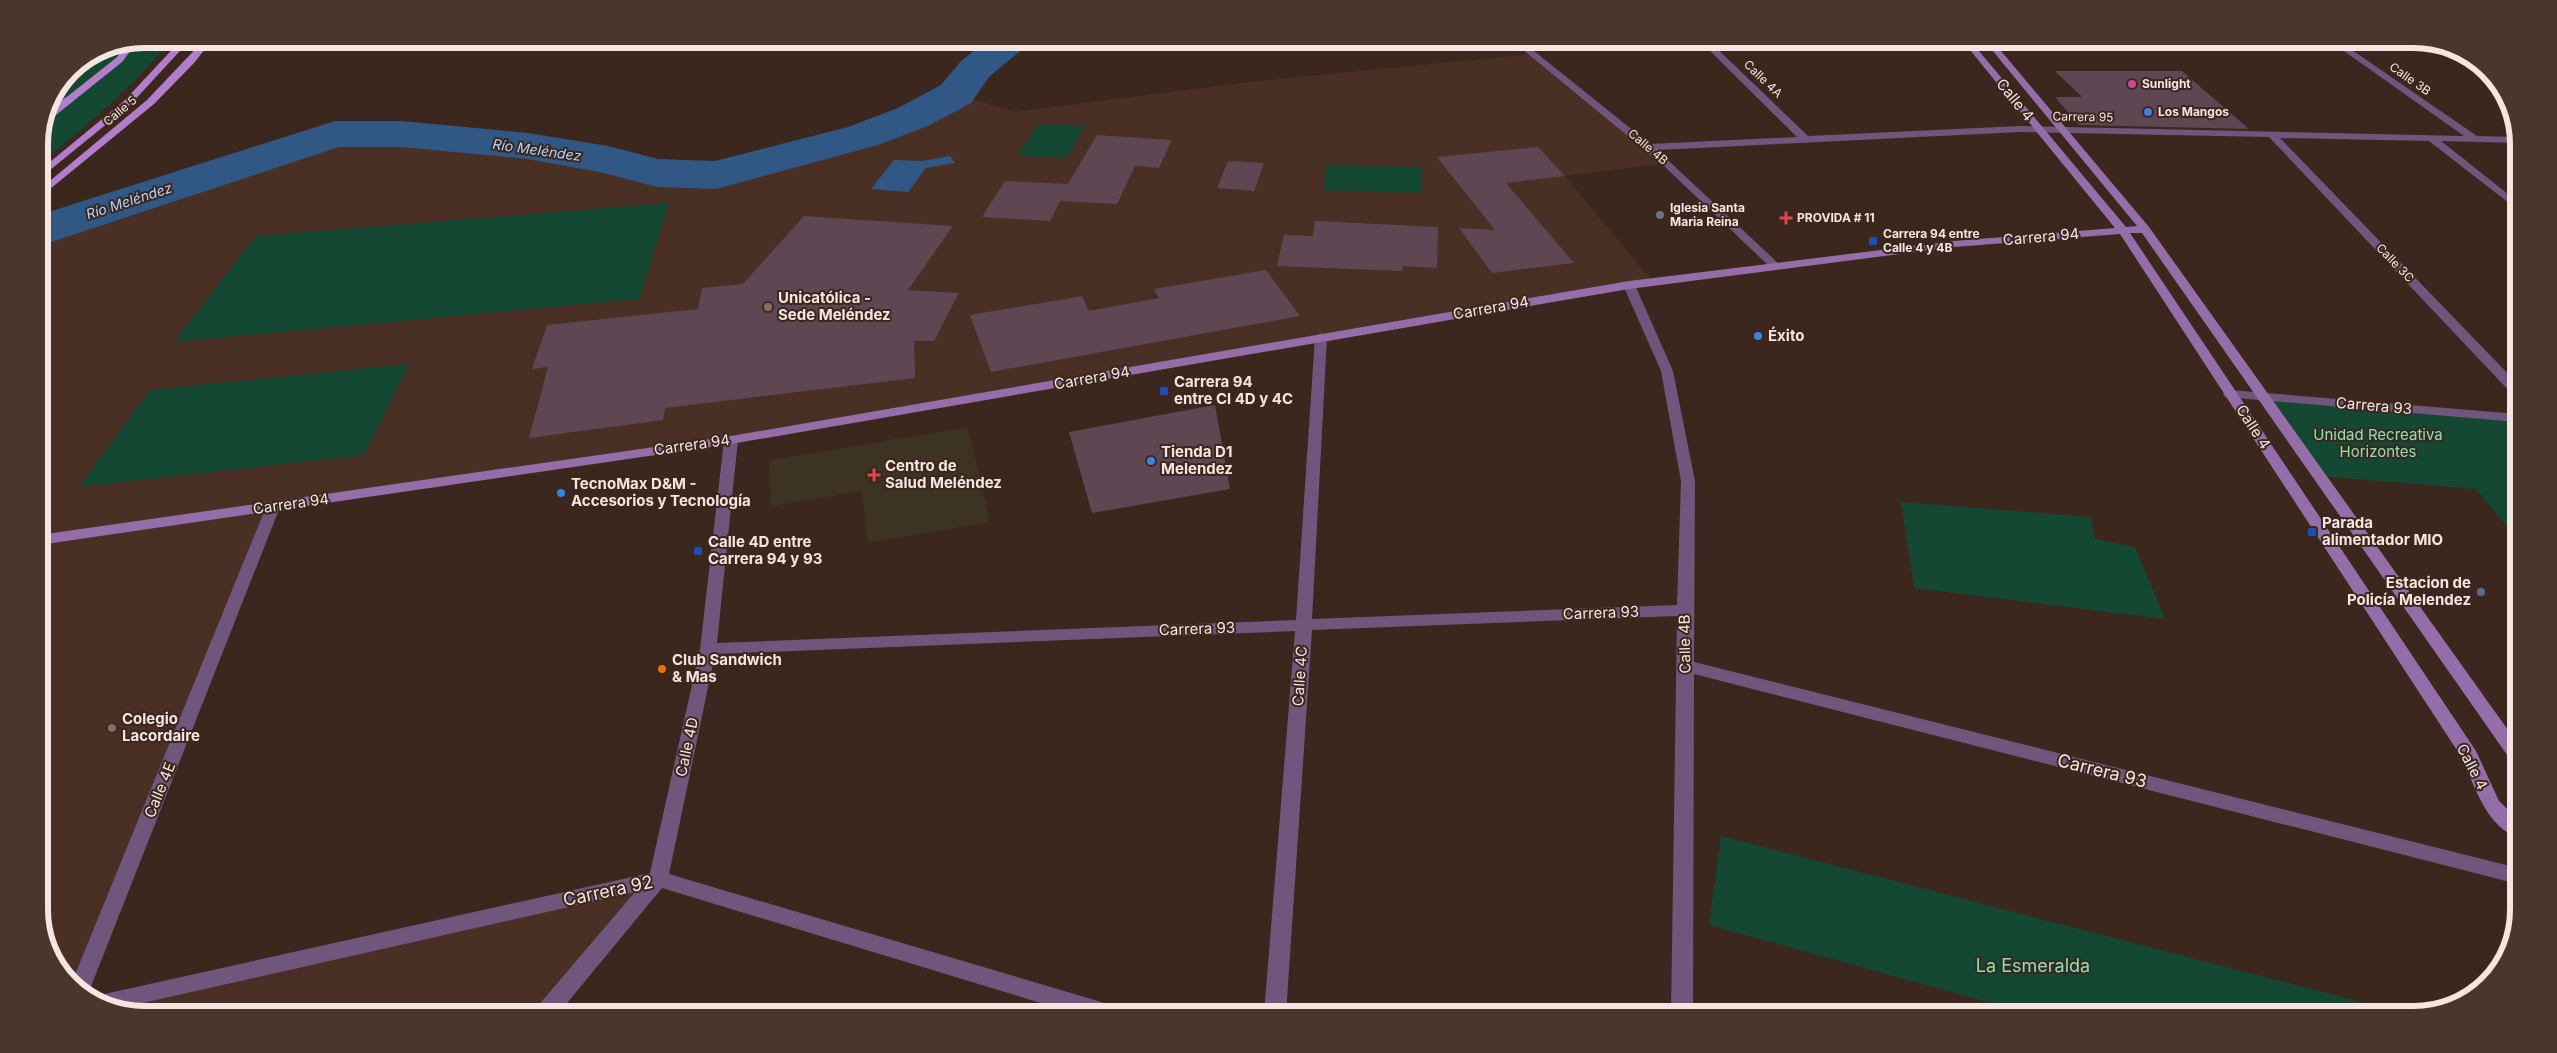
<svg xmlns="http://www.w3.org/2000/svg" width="2557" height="1053" viewBox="0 0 2557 1053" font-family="Inter,sans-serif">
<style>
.built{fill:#4a2f24}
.medical{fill:#3c3322}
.green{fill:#154832}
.water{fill:#315784}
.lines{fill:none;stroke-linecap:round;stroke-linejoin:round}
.stream{stroke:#315784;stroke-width:7}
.river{fill:#315784;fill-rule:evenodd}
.building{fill:#5e4753}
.street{fill:#70567c;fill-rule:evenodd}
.secondary{fill:#956da8;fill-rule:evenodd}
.primary{fill:#b27dca;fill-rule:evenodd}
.hotel-dot{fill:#d1479c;stroke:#3c271e;stroke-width:2}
.shop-dot{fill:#3f7fe0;stroke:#3c271e;stroke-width:2}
.worship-dot{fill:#6b7280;stroke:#3c271e;stroke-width:2}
.health-dot{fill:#e0444e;stroke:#3c271e;stroke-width:2}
.transit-dot{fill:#1a4fb4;stroke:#3c271e;stroke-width:2}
.education-dot{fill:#8d6e63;stroke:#3c271e;stroke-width:2}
.service-dot{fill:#5c6f8a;stroke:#3c271e;stroke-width:2}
.food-dot{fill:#e8710a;stroke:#3c271e;stroke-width:2}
.labels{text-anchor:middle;stroke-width:4;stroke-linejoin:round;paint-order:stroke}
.far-street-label{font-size:12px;fill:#f4e5e0;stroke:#3c271e}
.far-poi-label{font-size:12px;font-weight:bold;fill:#f4e5e0;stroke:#3c271e;text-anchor:start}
.far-water-label{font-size:14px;font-style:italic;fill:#b2d4fe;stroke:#3c271e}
.street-label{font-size:15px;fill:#f4e5e0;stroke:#3c271e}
.poi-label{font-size:15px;font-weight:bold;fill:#f4e5e0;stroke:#3c271e;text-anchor:start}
.park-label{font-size:15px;fill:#83e4b4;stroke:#3c271e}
.near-street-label{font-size:18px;fill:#f4e5e0;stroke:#3c271e}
.near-park-label{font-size:18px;fill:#83e4b4;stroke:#3c271e}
.rim{fill:none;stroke:#f4e5e0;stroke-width:6}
</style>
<rect width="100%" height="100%" fill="#3c271e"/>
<path class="built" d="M1533 54 1667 163 1565 176 1652 281 914 410 273 507 80 989 60 973 39 917V231L335 134H401L528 146 608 160 657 173 716 175 863 136 913 117 956 94 1015 112 1240 83Z
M658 879 545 1014H143L104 1006 99 1003Z"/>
<path class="medical" d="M968 427 990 522 868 543 862 491 771 506 769 460Z"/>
<path class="green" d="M143 39H172C133 87 87 126 39 164V137L47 103 70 69 104 47Z
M1038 124 1085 126 1066 158 1018 156Z
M1326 165 1421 167 1422 193 1324 190Z
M669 203 639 299 174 342 256 236Z
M409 364 364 455 79 487 150 390Z
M2263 396 2518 418V540L2476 489 2320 476Z
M1901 502 2091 517 2095 539 2135 547 2165 619 1914 588Z
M1721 836 2407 1014H2031L1709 925Z"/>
<path class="water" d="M950 156 955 163 926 168 908 192 871 189 894 160 922 161Z"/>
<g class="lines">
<path class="stream" d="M56 90 99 55 102 48"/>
<path class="river" d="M989 39H1031L1025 47 989 77 971 103 928 126 878 145 716 189 657 187 604 173 528 159 401 147H339L39 246V215L335 121H401L528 133 608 146 658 159 715 161 848 127 898 108 941 85 961 61Z"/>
</g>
<path class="building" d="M2055 71H2182L2249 129 2079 125 2055 97H2082Z
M1097 135 1172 140 1159 168 1135 166 1117 204 1060 201 1050 221 982 217 1005 181 1068 184Z
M1538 147 1565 176 1506 183 1574 263 1492 273 1459 228 1495 230 1437 157Z
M1228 161 1264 163 1254 191 1217 188Z
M804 216 953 226 908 290 959 293 934 341H914L915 378 665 408 663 420 529 438 548 367 532 369 547 325 698 309 702 288 743 284Z
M1315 221 1438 227 1437 268 1403 266 1402 271 1277 266 1284 235 1313 236Z
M1266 270 1300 316 991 372 970 315 1082 296 1089 311 1159 298 1154 289Z
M1215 405 1230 489 1092 513 1069 432Z"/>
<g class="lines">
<path class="street" d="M1510 39H1519L1650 144 1797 137 1698 39H1707L1808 136 2020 126 2464 136 2327 39H2336L2477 136 2518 137V143L2441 141 2518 202V210L2429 141 2280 138 2518 384V396L2513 395 2269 137 2020 132 1657 150 1778 263V267H1770L1663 165Z
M70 97 73 98V102L47 104 50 98Z
M1629 281 1635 285 1673 371 1695 481 1694 662 2518 868V884L1694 674 1693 1014H1671L1677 616 1312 630 1286 1014H1264L1295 631 715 654 669 874 1108 1004 1116 1007 1119 1014H1077L662 888 558 1014H534L537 1007 635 892 116 1009 104 1006 91 997 650 873 700 649 724 440 731 436 738 440 717 643 1296 620 1315 337 1321 333 1327 337 1312 619 1677 605 1681 481 1661 371 1623 285Z
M2230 390 2518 414V422L2225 397 2223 394 2225 391Z
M273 502 280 507 88 994 72 982 266 507Z"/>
<path class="secondary" d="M1961 39H1969L2126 227 2137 226 1983 39H1991L2149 227 2518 744V764L2512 762 2142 233H2130L2476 751 2499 801 2518 819V837C2487 828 2474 785 2462 758L2120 234 1954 247 1629 289 731 444 39 545V535L731 436 1629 281 1954 241 2115 228Z"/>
<path class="primary" d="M182 39H191L130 105 39 179V171L124 101Z
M205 39H213L194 63 154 104 39 198V190L147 100Z
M132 41 131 50 122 62 46 123 42 124 44 115 116 58 123 50 124 43Z"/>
</g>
<circle class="hotel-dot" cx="2132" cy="84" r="5"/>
<g class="shop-dot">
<circle cx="2148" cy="112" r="5"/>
<circle cx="1758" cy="336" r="5"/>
<circle cx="1151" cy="461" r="5"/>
<circle cx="561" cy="493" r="5"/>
</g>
<circle class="worship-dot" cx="1660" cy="215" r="5"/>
<g class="health-dot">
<path d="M1783.5 210.5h5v5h5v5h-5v5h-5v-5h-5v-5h5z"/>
<path d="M871.5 467.5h5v5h5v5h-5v5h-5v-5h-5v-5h5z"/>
</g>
<g class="transit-dot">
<rect x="1868" y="236" width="10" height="10" rx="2.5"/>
<rect x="1159" y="386" width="10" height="10" rx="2.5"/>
<rect x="2307" y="527" width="10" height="10" rx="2.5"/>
<rect x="693" y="546" width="10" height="10" rx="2.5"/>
</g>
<g class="education-dot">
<circle cx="768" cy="307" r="5"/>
<circle cx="112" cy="728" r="5"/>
</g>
<circle class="service-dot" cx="2481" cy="592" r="5"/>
<circle class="food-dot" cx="662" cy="669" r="5"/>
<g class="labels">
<g class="far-street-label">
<text transform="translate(1763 79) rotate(44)" y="4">Calle 4A</text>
<text transform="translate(2410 79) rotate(35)" y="4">Calle 3B</text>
<text transform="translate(120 111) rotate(-40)" y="4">Calle 5</text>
<text transform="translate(2083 117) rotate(1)" y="4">Carrera 95</text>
<text transform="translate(1648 147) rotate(40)" y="4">Calle 4B</text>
<text transform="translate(2395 263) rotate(46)" y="4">Calle 3C</text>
</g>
<g class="far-poi-label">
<text x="2142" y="88">Sunlight</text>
<text x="2158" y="116">Los Mangos</text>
<text x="1670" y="212">Iglesia Santa<tspan x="1670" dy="14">Maria Reina</tspan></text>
<text x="1797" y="222">PROVIDA # 11</text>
<text x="1883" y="238">Carrera 94 entre<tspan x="1883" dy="14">Calle 4 y 4B</tspan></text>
</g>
<g class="far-water-label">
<text transform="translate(537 150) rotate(8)" y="5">Río Meléndez</text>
<text transform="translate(129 201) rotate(-18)" y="5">Río Meléndez</text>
</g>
<g class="street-label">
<text transform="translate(2015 100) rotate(51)" y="5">Calle 4</text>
<text transform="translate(2041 237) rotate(-5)" y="5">Carrera 94</text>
<text transform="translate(1491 308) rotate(-10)" y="5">Carrera 94</text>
<text transform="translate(1092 378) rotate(-10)" y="5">Carrera 94</text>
<text transform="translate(2374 406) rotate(5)" y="5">Carrera 93</text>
<text transform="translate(2253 427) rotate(57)" y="5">Calle 4</text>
<text transform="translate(692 445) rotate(-8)" y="5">Carrera 94</text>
<text transform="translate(291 504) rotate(-8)" y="5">Carrera 94</text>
<text transform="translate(1601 613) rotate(-2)" y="5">Carrera 93</text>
<text transform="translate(1197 629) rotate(-2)" y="5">Carrera 93</text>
<text transform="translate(1685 644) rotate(-91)" y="5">Calle 4B</text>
<text transform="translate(1300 676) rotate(-86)" y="5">Calle 4C</text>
<text transform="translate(687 747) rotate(-78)" y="5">Calle 4D</text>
<text transform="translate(2472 767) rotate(63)" y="5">Calle 4</text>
<text transform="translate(160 790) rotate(-68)" y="5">Calle 4E</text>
</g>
<g class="poi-label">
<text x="778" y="303">Unicatólica -<tspan x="778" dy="17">Sede Meléndez</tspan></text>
<text x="1768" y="341">Éxito</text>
<text x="1174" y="387">Carrera 94<tspan x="1174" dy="17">entre Cl 4D y 4C</tspan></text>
<text x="1161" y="457">Tienda D1<tspan x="1161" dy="17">Melendez</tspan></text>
<text x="885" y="471">Centro de<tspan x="885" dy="17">Salud Meléndez</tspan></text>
<text x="571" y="489">TecnoMax D&amp;M -<tspan x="571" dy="17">Accesorios y Tecnología</tspan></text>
<text x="2322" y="528">Parada<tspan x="2322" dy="17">alimentador MIO</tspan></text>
<text x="708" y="547">Calle 4D entre<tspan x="708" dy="17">Carrera 94 y 93</tspan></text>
<text x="2471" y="588" text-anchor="end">Estacion de<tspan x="2471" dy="17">Policía Melendez</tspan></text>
<text x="672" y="665">Club Sandwich<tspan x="672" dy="17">&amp; Mas</tspan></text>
<text x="122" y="724">Colegio<tspan x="122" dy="17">Lacordaire</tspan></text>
</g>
<g class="park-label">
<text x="2378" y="440">Unidad Recreativa<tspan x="2378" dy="17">Horizontes</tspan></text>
</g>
<g class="near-street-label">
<text transform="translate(2102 771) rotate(14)" y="6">Carrera 93</text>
<text transform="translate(608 891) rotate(-12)" y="6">Carrera 92</text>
</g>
<g class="near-park-label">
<text x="2033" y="972">La Esmeralda</text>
</g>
</g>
<path d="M0 0H2557V1053H0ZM144 48H2414A96 96 0 0 1 2510 144V910A96 96 0 0 1 2414 1006H144A96 96 0 0 1 48 910V144A96 96 0 0 1 144 48Z" fill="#4b362e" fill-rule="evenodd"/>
<path class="rim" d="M144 48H2414A96 96 0 0 1 2510 144V910A96 96 0 0 1 2414 1006H144A96 96 0 0 1 48 910V144A96 96 0 0 1 144 48Z"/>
</svg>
